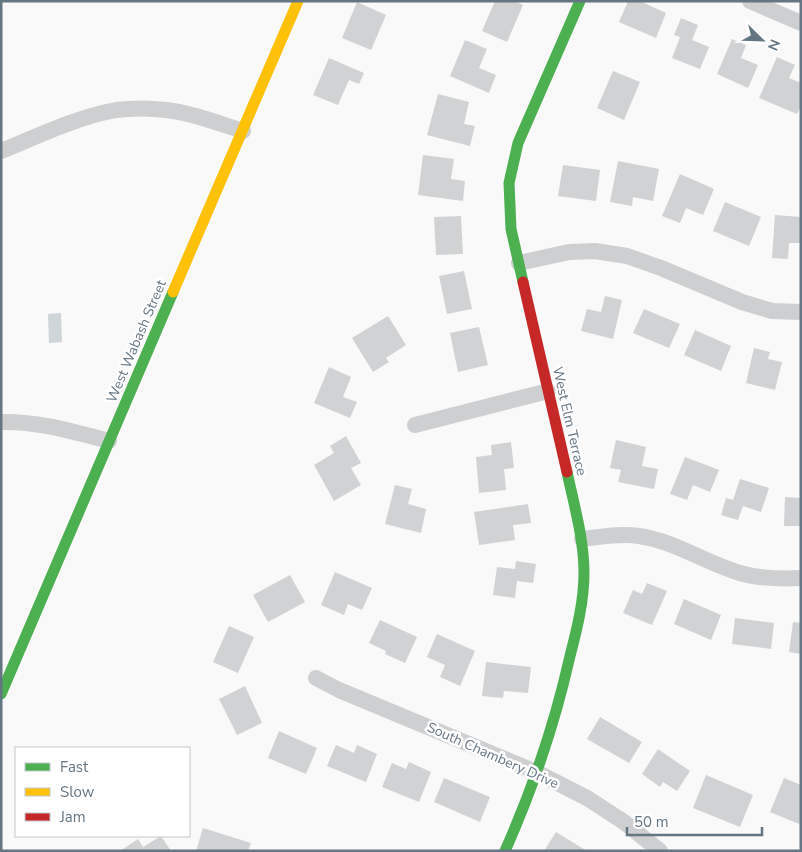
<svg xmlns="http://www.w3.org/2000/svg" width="802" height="852" viewBox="0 0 802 852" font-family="'Nunito Sans',sans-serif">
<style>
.water{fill:#ced6d9}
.building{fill:#d0d2d3}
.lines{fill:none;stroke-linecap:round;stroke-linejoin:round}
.street{stroke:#cecfd0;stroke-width:16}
.fast{stroke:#4caf50;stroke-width:11}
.slow{stroke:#ffc107;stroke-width:11}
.jam{stroke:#c62828;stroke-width:11}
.labels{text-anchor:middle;stroke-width:5;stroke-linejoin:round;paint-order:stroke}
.street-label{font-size:14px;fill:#657683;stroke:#fff}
</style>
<rect width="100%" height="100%" fill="#f9f9f9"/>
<path class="water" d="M61 313 62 342 49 343 48 314Z"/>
<path class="building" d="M495 1H514L523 5 507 42 482 31Z
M628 1H640L666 13 656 38 619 22Z
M357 2 386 15 371 50 342 38Z
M681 18 698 25 692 40 709 47 700 69 672 58 680 37 674 35Z
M732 39 746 45 741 58 758 65 748 88 717 74Z
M465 40 487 49 479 68 496 75 489 93 450 76Z
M777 57 795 65 789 78 801 83V106L797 114 759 98Z
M329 58 364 73 359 84 349 80 338 105 313 95Z
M613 71 640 82 624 120 597 108Z
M438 94 469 102 464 124 475 126 470 146 427 135Z
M423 155 454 159 451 179 465 181 463 201 418 195Z
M618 161 659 169 653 201 633 197 632 206 610 202Z
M563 165 600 170 596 201 558 196Z
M680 174 714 189 703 215 686 208 680 223 662 216Z
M725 202 761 217 749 246 713 231Z
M775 215 801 217V243H789L788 259 772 258Z
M461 216 463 254 436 255 434 217Z
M464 271 472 309 447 314 439 276Z
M605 296 622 300 613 339 581 331 587 309 601 312Z
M644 309 680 324 669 348 633 333Z
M388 316 406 345 386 358 389 362 373 372 352 338Z
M479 327 488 365 458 372 450 333Z
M695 330 731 346 721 371 684 355Z
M754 348 770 352 768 359 782 362 775 390 746 383Z
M329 367 351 377 343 397 357 402 350 418 314 403Z
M346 436 361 463 351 468 361 485 334 501 314 465 334 453 330 446Z
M616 440 646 447 642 466 658 469 654 489 618 482 621 470 610 468Z
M511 442 514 468 504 469 506 490 479 493 476 457 492 455 491 445Z
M685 457 719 470 710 492 693 485 687 500 670 494Z
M740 479 769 488 761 512 743 506 738 520 721 515 726 498 733 500Z
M395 485 412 489 408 504 426 509 421 533 385 524Z
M785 497 801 498V526H784Z
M528 504 531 523 513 525 515 540 479 545 474 512Z
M516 561 536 564 533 583 517 581 515 598 493 595 497 567 515 569Z
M335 572 372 588 362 610 348 604 344 615 321 605Z
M290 575 305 602 268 622 253 595Z
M647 583 667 591 652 625 623 613 633 590 642 594Z
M684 599 721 615 711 640 674 624Z
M735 618 774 623 771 649 732 644Z
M380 620 417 637 405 663 385 654 386 651 369 643Z
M793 622 801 623V654L789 652Z
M229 626 254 637 238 673 213 662Z
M437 634 475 651 460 686 440 677 445 665 427 657Z
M486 662 531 667 528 693 504 691 503 698 482 696Z
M245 686 262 723 237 735 219 699Z
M600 717 642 742 629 763 587 739Z
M279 731 317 748 306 774 268 758Z
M336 745 354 753 357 745 377 754 366 782 327 766Z
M658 749 690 771 677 791 663 782 660 787 642 774Z
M409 762 431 772 419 802 382 787 392 763 406 769Z
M706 775 753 795 740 827 693 808Z
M444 778 490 797 480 822 434 802Z
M784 778 801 785V819L799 824 770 812Z
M203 828 251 843 248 851H196Z
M556 832 587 851H544Z
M161 836 171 851H120L138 839 143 847Z"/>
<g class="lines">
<path class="street" d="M750 1 801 23
M1 151C38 136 77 117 116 110 132 108 150 108 166 110 192 113 218 123 243 131
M519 263 569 252 595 251 627 256 661 268 742 302 772 311 801 312
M1 422C38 421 74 432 109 441
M415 425 548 391
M582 539C601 537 619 533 639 536 674 541 706 563 740 573 760 579 780 579 801 578
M316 678 339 690 536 772 587 798 624 822 660 851"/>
<path class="fast" d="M523 282 511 229 509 183 518 143 580 1
M1 694 173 292
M505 851C533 788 555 723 570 656 577 629 584 601 584 573 584 539 574 505 567 472"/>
<path class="slow" d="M173 292 298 1"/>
<path class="jam" d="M523 282 567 472"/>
</g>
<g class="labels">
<g class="street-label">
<text transform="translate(136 341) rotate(-67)" y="5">West Wabash Street</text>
<text transform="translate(570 421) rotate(77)" y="5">West Elm Terrace</text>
<text transform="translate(493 755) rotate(24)" y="5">South Chambery Drive</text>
</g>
</g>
<rect width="802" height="852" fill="none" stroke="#657683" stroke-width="5"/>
<rect x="15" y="747" width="175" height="90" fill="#ffffff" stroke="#c1c8cd"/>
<rect x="25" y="763" width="25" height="8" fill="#4caf50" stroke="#c1c8cd"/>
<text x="60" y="772" font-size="15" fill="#657683">Fast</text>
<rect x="25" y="788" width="25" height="8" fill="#ffc107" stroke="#c1c8cd"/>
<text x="60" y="797" font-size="15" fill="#657683">Slow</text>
<rect x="25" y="813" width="25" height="8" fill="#c62828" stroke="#c1c8cd"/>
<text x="60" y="822" font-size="15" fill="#657683">Jam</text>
<g transform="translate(762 40) rotate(113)" stroke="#ffffff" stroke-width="4" paint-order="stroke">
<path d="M0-4L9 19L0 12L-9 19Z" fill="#657683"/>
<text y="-8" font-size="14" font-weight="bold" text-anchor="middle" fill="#657683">N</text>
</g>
<path d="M627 827v8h135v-8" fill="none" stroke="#657683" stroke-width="2.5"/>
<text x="634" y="827" font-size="15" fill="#657683" stroke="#ffffff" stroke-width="4" paint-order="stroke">50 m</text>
</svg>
